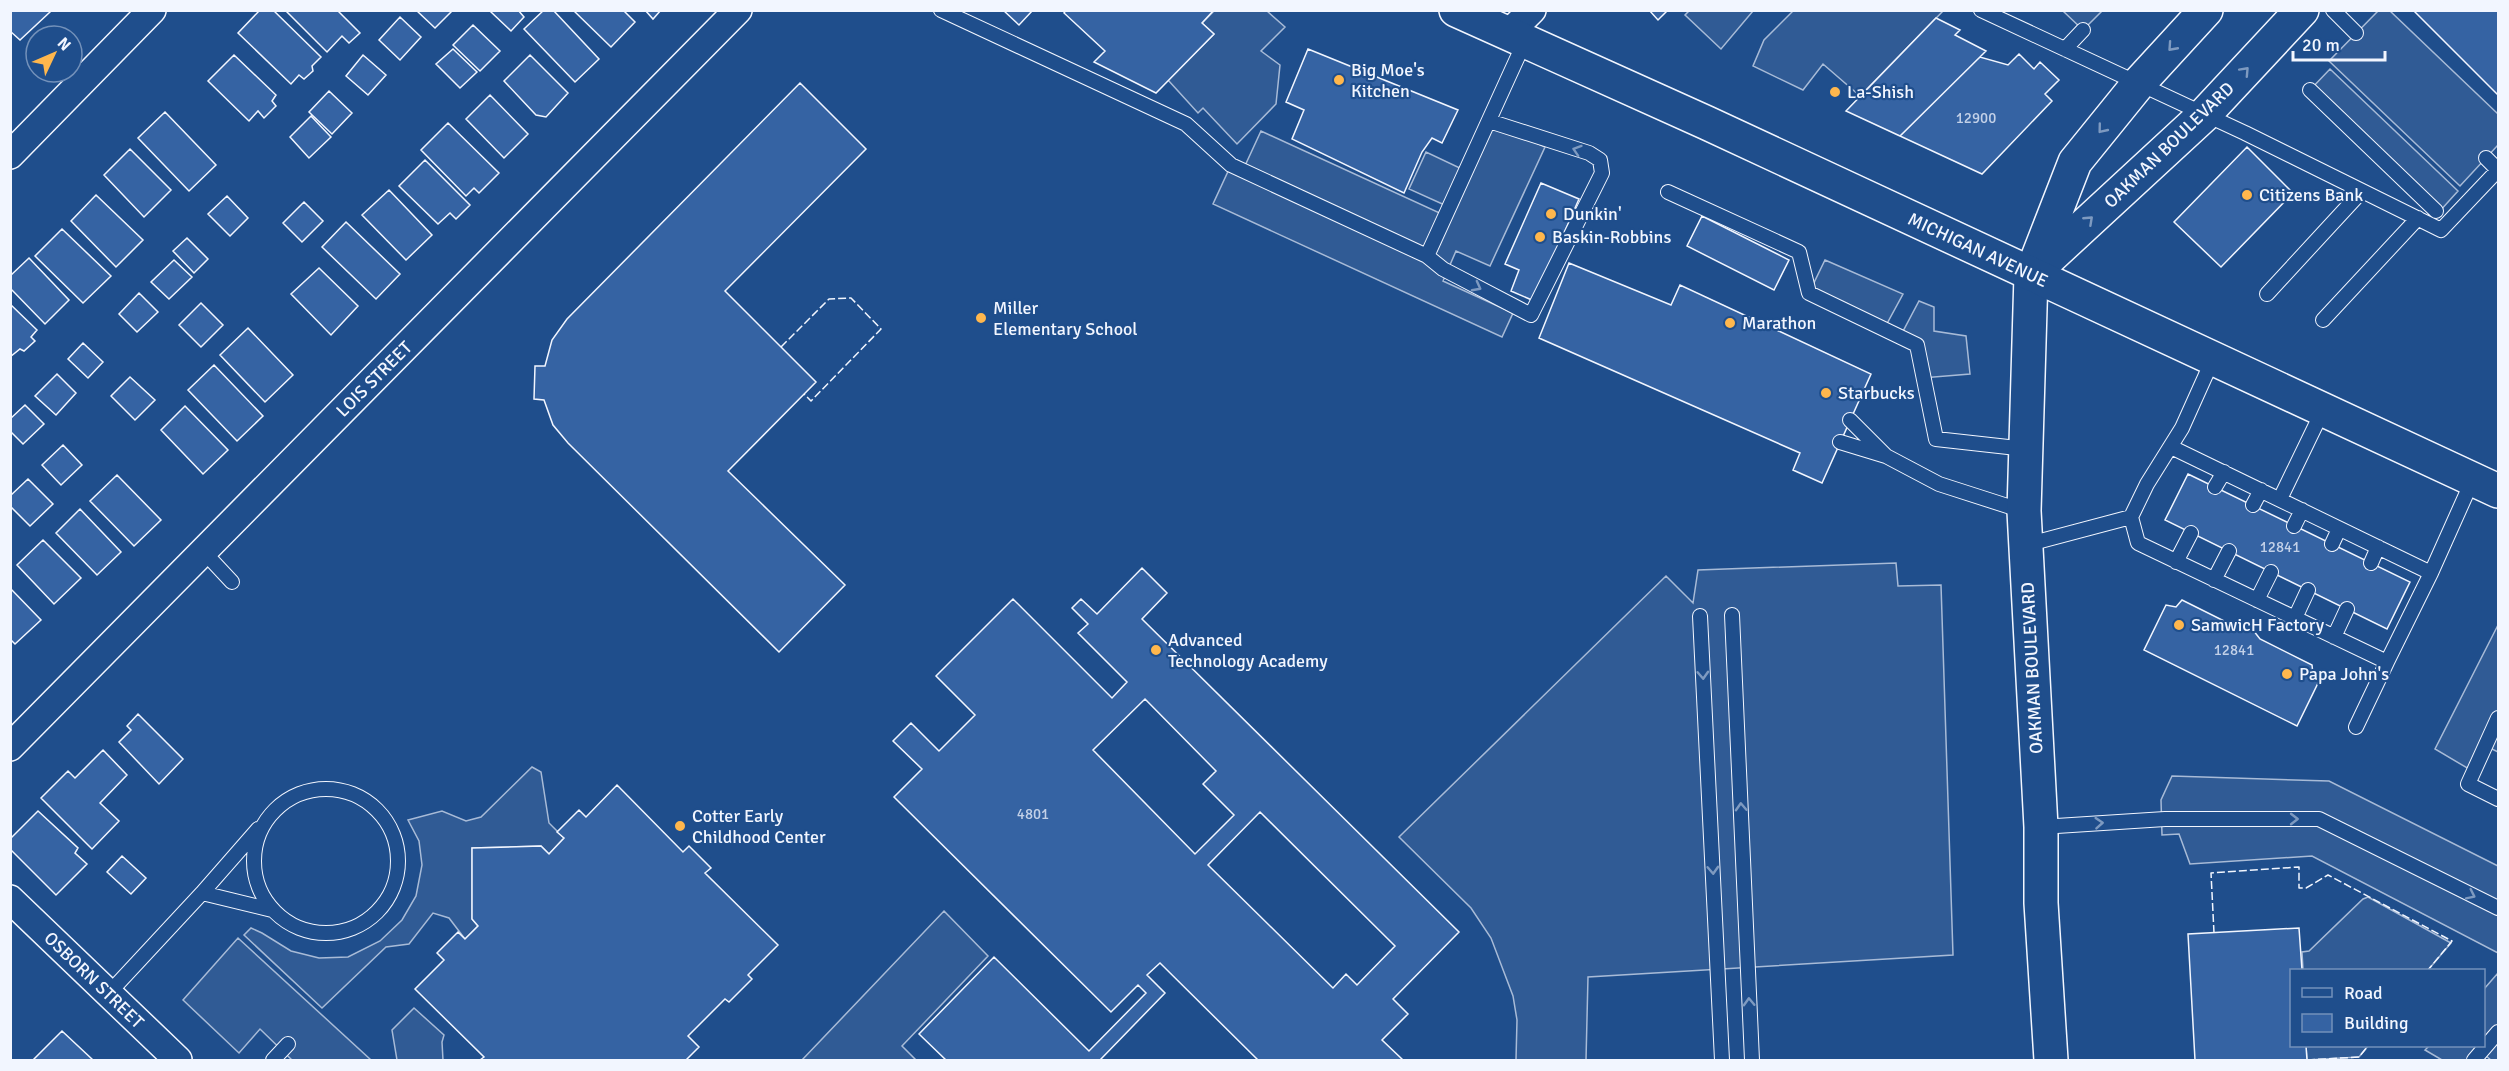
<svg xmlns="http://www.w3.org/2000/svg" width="2509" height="1071" viewBox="0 0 2509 1071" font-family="Signika,sans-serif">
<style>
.built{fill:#305b95;stroke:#a8bbd7;stroke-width:1.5}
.building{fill:#3563a3;stroke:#f2f6ff;stroke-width:1.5;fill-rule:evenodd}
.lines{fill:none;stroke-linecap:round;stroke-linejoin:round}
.lane-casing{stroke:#f2f6ff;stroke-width:16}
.street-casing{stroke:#f2f6ff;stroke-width:30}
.secondary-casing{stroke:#f2f6ff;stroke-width:36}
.primary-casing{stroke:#f2f6ff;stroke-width:36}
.lane{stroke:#1f4e8c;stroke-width:14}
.street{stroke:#1f4e8c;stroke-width:27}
.secondary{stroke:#1f4e8c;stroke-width:33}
.primary{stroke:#1f4e8c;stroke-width:33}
.fence{stroke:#f2f6ff;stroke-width:1.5;stroke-dasharray:8 3;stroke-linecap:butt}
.oneway{stroke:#7e9ac0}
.poi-dot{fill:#ffb74d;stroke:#1f4e8c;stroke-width:2}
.labels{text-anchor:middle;stroke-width:4.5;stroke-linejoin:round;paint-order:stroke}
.number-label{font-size:15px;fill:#c3d1e8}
.poi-label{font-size:18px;fill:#f2f6ff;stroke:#1f4e8c;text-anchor:start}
.street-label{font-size:18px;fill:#f2f6ff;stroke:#1f4e8c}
</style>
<rect width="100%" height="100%" fill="#1f4e8c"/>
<path class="built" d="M1690 10H1753V11L1721 49 1685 15Z
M1214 11H1267L1285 27 1261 51 1280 65 1276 104 1237 144 1203 108 1198 113 1168 80 1214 34 1202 23Z
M1793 11V10L1943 11 1860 96 1823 64 1803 90 1753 66 1764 40Z
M2063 11H2102L2083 30Z
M2378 11H2390L2498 114V145L2460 186 2329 61Z
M2330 69 2458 191 2439 212 2310 90Z
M1489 121 1545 147 1490 266 1456 251 1443 281 1513 313 1502 337 1213 204 1231 165 1243 170 1261 131 1446 216 1449 207 1409 189 1426 152 1466 171Z
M1825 260 1903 294 1884 329 1809 293Z
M1919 301 1934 307V331L1966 336 1970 374 1922 378 1917 345 1900 337Z
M1896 563 1898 586 1941 585 1953 955 1588 977 1586 1060H1516L1517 1020 1513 996 1491 938 1471 908 1399 837 1666 576 1693 603 1698 570Z
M2498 625V752L2486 746 2474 772 2435 749Z
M532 767 541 772 549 823 564 838 549 854 541 846 472 848V919L478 926 465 939 449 918 433 913 409 944 386 947 322 1008 244 935 251 928 262 933 291 951 319 958 348 957 380 941 402 920 416 896 422 865 419 841 408 820 442 811 466 821 481 817Z
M2172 776 2329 781 2498 866V953L2312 856 2190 864 2179 834 2162 835 2161 800Z
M2368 897 2451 943 2428 970H2303L2302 952 2309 951 2363 899Z
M944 911 988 956 902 1046 916 1060H802Z
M238 938 371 1060H292L260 1029 239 1053 183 1000Z
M2498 973V1060H2491L2481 1052 2474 1060H2442L2425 1050 2429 1046H2484V989Z
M414 1008 444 1035 442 1042 443 1060H397L392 1030Z
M2306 1046H2368L2359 1057 2307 1060Z"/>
<path class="building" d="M10 10H48L50 12 20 40 10 31Z
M260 10H273L321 57 312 66 313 71 304 79 299 75 291 84 238 33Z
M285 10H337L360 33 349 43 342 36 327 52Z
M416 10H453L435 28Z
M493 10H518L524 17 511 31 491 12Z
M544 10H553L599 59 575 82 524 29Z
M573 10H623L635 22 611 47Z
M645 10H661L653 19Z
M1003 10H1033L1019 25Z
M1066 10H1214L1202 23 1214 34 1156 93 1094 62 1105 51 1064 13Z
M1649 10H1668L1658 20Z
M2413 10H2498V95Z
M400 17 421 37 400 60 379 40Z
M1936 18 1960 30 1955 35 1986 51 1900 136 1846 111Z
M473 25 500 51 480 71 453 45Z
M453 49 477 72 460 88 436 64Z
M1308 49 1458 110 1442 143 1432 138 1422 152 1404 193 1292 139 1304 110 1286 102Z
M2019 54 2034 69 2040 62 2059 80 2045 94 2052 101 1982 174 1900 136 1980 57 2008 65Z
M234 55 276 95 272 101 276 106 264 118 258 111 249 121 208 81Z
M363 55 386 75 368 95 346 76Z
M530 55 568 93 546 117 536 115 504 81Z
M800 83 866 149 725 291 816 382 728 471 845 585 779 652 568 443 553 425 544 400 534 399 535 366H545L552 340 567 319Z
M329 91 352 113 332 134 309 112Z
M490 95 528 134 504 158 466 119Z
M165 112 216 165 189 191 138 138Z
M311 116 331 137 309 158 290 137Z
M448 123 499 173 479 193 474 188 466 196 421 150Z
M2247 147 2293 193 2221 267 2174 222Z
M130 149 171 190 144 217 104 175Z
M425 160 470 205 456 219 450 213 438 224 399 186Z
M1541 183 1579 199 1534 301 1511 291 1519 270 1505 264Z
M389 190 432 235 406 260 362 215Z
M96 195 143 240 116 267 71 221Z
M227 196 248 218 230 236 208 214Z
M304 202 323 221 302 242 283 223Z
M1702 216 1789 260 1774 290 1687 246Z
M346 222 400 274 376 299 322 247Z
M62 229 111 276 83 303 35 256Z
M187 238 208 259 194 273 173 251Z
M29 258 69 300 45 324 10 288V276Z
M174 260 192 277 169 299 151 282Z
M1569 263 1671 305 1680 285 1871 374 1822 483 1793 470 1800 453 1539 338Z
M319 268 358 306 331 335 291 294Z
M139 293 158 312 137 332 119 314Z
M201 303 223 325 201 347 179 325Z
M10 304 37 330 31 337 35 341 24 351 20 349 10 357Z
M248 328 293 375 265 402 220 355Z
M83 343 103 362 88 378 68 359Z
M214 365 263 416 237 441 188 390Z
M57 374 76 393 56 415 35 396Z
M130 377 155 400 135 420 111 396Z
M25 405 44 424 23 444 10 431V419Z
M185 406 228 450 203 474 161 430Z
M63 445 82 465 61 485 42 465Z
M2188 474 2410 582 2387 629 2165 520Z
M117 475 161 520 134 546 90 501Z
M28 479 53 504 30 526 10 506V496Z
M80 509 121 552 97 575 56 533Z
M43 540 81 578 54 604 17 565Z
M1142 568 1167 593 1142 619 1459 932 1393 999 1408 1014 1382 1040 1403 1060H1258L1160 963 1147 975 1165 993 1100 1060H946L919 1034 994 957 1089 1051 1146 993 1138 985 1111 1012 894 797 922 769 893 741 911 723 939 751 975 715 936 676 1013 599 1112 698 1127 682 1078 633 1088 624 1072 608 1081 599 1097 614ZM1145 699 1216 771 1203 784 1234 815 1195 854 1093 750ZM1260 812 1395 946 1357 985 1346 974 1333 988 1208 865Z
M10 588 41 620 15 644 10 639Z
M2182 600 2236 627 2241 626 2253 630 2260 639 2312 665 2313 674 2319 681 2297 726 2144 650 2166 605 2176 607Z
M138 714 183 759 159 784 119 742 131 730 127 726Z
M103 750 127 775 100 803 119 821 92 849 41 798 68 771 75 778Z
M617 785 683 852 689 846 711 868 705 873 778 945 748 975 752 979 729 1002 725 999 688 1036 699 1047 686 1060H480L484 1057 415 989 444 960 437 953 458 932 465 939 478 926 472 919V848L541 846 549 854 564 838 557 832 579 810 586 817Z
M38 811 78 848 75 853 87 864 56 895 10 849V839Z
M122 856 146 878 131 894 107 872Z
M2299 928 2302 970H2292V1046H2306L2307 1060H2195L2188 934Z
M62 1031 93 1060H33Z"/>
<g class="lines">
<defs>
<path id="lane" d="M941 10 1186 124 1231 165 1427 256 1443 269 1531 315 1602 173 1600 160 1589 153 1489 121
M1981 10 2245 133 2441 230 2498 170
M2333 10 2356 33
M2065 49 2083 30
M2310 90 2436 211
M2486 158 2498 170
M1668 192 1799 252 1809 293 1917 345 1936 439 2026 449
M1427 256 1525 41
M2267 294 2362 191
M2323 320 2418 218
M2213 359 2182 428 2147 484 2131 517 2138 543 2387 662 2431 573 2473 479
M1850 420 1885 455
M1840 442 1886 456 1939 484 2023 511
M2171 447 2431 573
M2215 487 2224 472
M2280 499 2323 410
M2253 505 2261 490
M2294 526 2302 510
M2332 544 2339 529
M2025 545 2131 517
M204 552 232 582
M2176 562 2191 533
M2371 563 2378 547
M2214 580 2229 551
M2257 600 2271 572
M1732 615 1752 1060
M1700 616 1722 1060
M2295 618 2308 590
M2334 637 2347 609
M2498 718 2468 784 2498 799
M2356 727 2387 662
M254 861a72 72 0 1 1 144 0a72 72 0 1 1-144 0Z
M2041 827 2165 819H2319L2498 908
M202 893 258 829
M109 993 202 893 272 910
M273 1060 288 1044
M2474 1060 2498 1032"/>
<path id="street" d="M1508 34 1532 10
M10 155 152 10
M10 747 738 10
M10 899 178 1060"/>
<path id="secondary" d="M2037 269 2204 115 2302 10
M2051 1060 2041 903V827L2024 511 2031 275 2075 162 2139 83 2206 10"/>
<path id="primary" d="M1456 10 1707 123 2498 491"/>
</defs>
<use href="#lane" class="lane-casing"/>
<use href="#street" class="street-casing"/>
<use href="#secondary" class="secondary-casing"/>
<use href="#primary" class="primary-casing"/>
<use href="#lane" class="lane"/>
<use href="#street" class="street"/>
<use href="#secondary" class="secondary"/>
<use href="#primary" class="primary"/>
<path class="fence" d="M781 347 829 299 851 298 881 329 811 401 804 394
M2214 933 2211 873 2299 867V888H2306L2328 875 2452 941 2428 970
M2307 1060 2359 1057 2368 1046"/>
</g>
<defs><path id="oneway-chevron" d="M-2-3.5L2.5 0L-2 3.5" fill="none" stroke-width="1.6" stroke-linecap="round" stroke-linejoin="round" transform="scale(1.5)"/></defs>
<g class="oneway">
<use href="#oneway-chevron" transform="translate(2172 47) rotate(132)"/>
<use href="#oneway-chevron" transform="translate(2245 71) rotate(-47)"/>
<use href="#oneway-chevron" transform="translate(2102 129) rotate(129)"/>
<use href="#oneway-chevron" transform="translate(1577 150) rotate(-162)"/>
<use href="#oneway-chevron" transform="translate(2089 220) rotate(-43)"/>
<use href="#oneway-chevron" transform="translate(1477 287) rotate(28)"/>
<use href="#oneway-chevron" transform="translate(1703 675) rotate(87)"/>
<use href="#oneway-chevron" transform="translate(1741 807) rotate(-93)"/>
<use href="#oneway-chevron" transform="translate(2294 819)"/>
<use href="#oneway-chevron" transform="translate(2099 823) rotate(-4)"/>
<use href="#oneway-chevron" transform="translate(1713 870) rotate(87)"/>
<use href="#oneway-chevron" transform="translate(2471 895) rotate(26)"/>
<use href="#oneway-chevron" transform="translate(1749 1002) rotate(-92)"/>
</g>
<g class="poi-dot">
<circle cx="1339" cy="80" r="6"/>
<circle cx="1835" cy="92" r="6"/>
<circle cx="2247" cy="195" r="6"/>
<circle cx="1551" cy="214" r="6"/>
<circle cx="1540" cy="237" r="6"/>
<circle cx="981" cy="318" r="6"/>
<circle cx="1730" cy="323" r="6"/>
<circle cx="1826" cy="393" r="6"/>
<circle cx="2179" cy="625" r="6"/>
<circle cx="1156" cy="650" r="6"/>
<circle cx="2287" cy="674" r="6"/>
<circle cx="680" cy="826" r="6"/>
</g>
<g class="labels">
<g class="number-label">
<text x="1976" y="123">12900</text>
<text x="2280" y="552">12841</text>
<text x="2234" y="655">12841</text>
<text x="1033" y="819">4801</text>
</g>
<g class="poi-label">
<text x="1351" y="76">Big Moe's<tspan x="1351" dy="21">Kitchen</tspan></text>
<text x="1847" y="98">La-Shish</text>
<text x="2259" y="201">Citizens Bank</text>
<text x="1563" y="220">Dunkin'</text>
<text x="1552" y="243">Baskin-Robbins</text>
<text x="993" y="314">Miller<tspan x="993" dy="21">Elementary School</tspan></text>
<text x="1742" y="329">Marathon</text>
<text x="1838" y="399">Starbucks</text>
<text x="2191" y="631">SamwicH Factory</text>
<text x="1168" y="646">Advanced<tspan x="1168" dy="21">Technology Academy</tspan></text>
<text x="2299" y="680">Papa John's</text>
<text x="692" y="822">Cotter Early<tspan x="692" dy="21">Childhood Center</tspan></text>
</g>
<g class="street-label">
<text transform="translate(2169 145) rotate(-44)" y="6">OAKMAN BOULEVARD</text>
<text transform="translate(1978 250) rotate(25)" y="6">MICHIGAN AVENUE</text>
<text transform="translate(374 379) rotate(-45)" y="6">LOIS STREET</text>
<text transform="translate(2032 668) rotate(-93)" y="6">OAKMAN BOULEVARD</text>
<text transform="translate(94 980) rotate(44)" y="6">OSBORN STREET</text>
</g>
</g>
<rect width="2509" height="1071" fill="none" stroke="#f2f6ff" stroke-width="24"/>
<rect x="2290" y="969" width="195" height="78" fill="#1f4e8c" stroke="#7391ba" stroke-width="1.5"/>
<rect x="2302" y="988" width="30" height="9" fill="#1f4e8c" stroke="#7391ba" stroke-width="1.5"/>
<text x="2344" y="999" font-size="18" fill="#f2f6ff">Road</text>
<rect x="2302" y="1014" width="30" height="18" fill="#3563a3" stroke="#7391ba" stroke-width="1.5"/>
<text x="2344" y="1029" font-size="18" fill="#f2f6ff">Building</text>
<g transform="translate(54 54) rotate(46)"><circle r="28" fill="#1f4e8c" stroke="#7391ba" stroke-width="1.5"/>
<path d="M0-4.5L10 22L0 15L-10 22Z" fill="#ffb74d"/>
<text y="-9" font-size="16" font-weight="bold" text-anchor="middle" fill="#f2f6ff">N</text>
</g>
<path d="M2293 51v9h92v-9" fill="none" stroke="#f2f6ff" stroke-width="3"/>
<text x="2302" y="51" font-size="18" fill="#f2f6ff" stroke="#1f4e8c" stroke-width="4.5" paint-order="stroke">20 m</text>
</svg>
